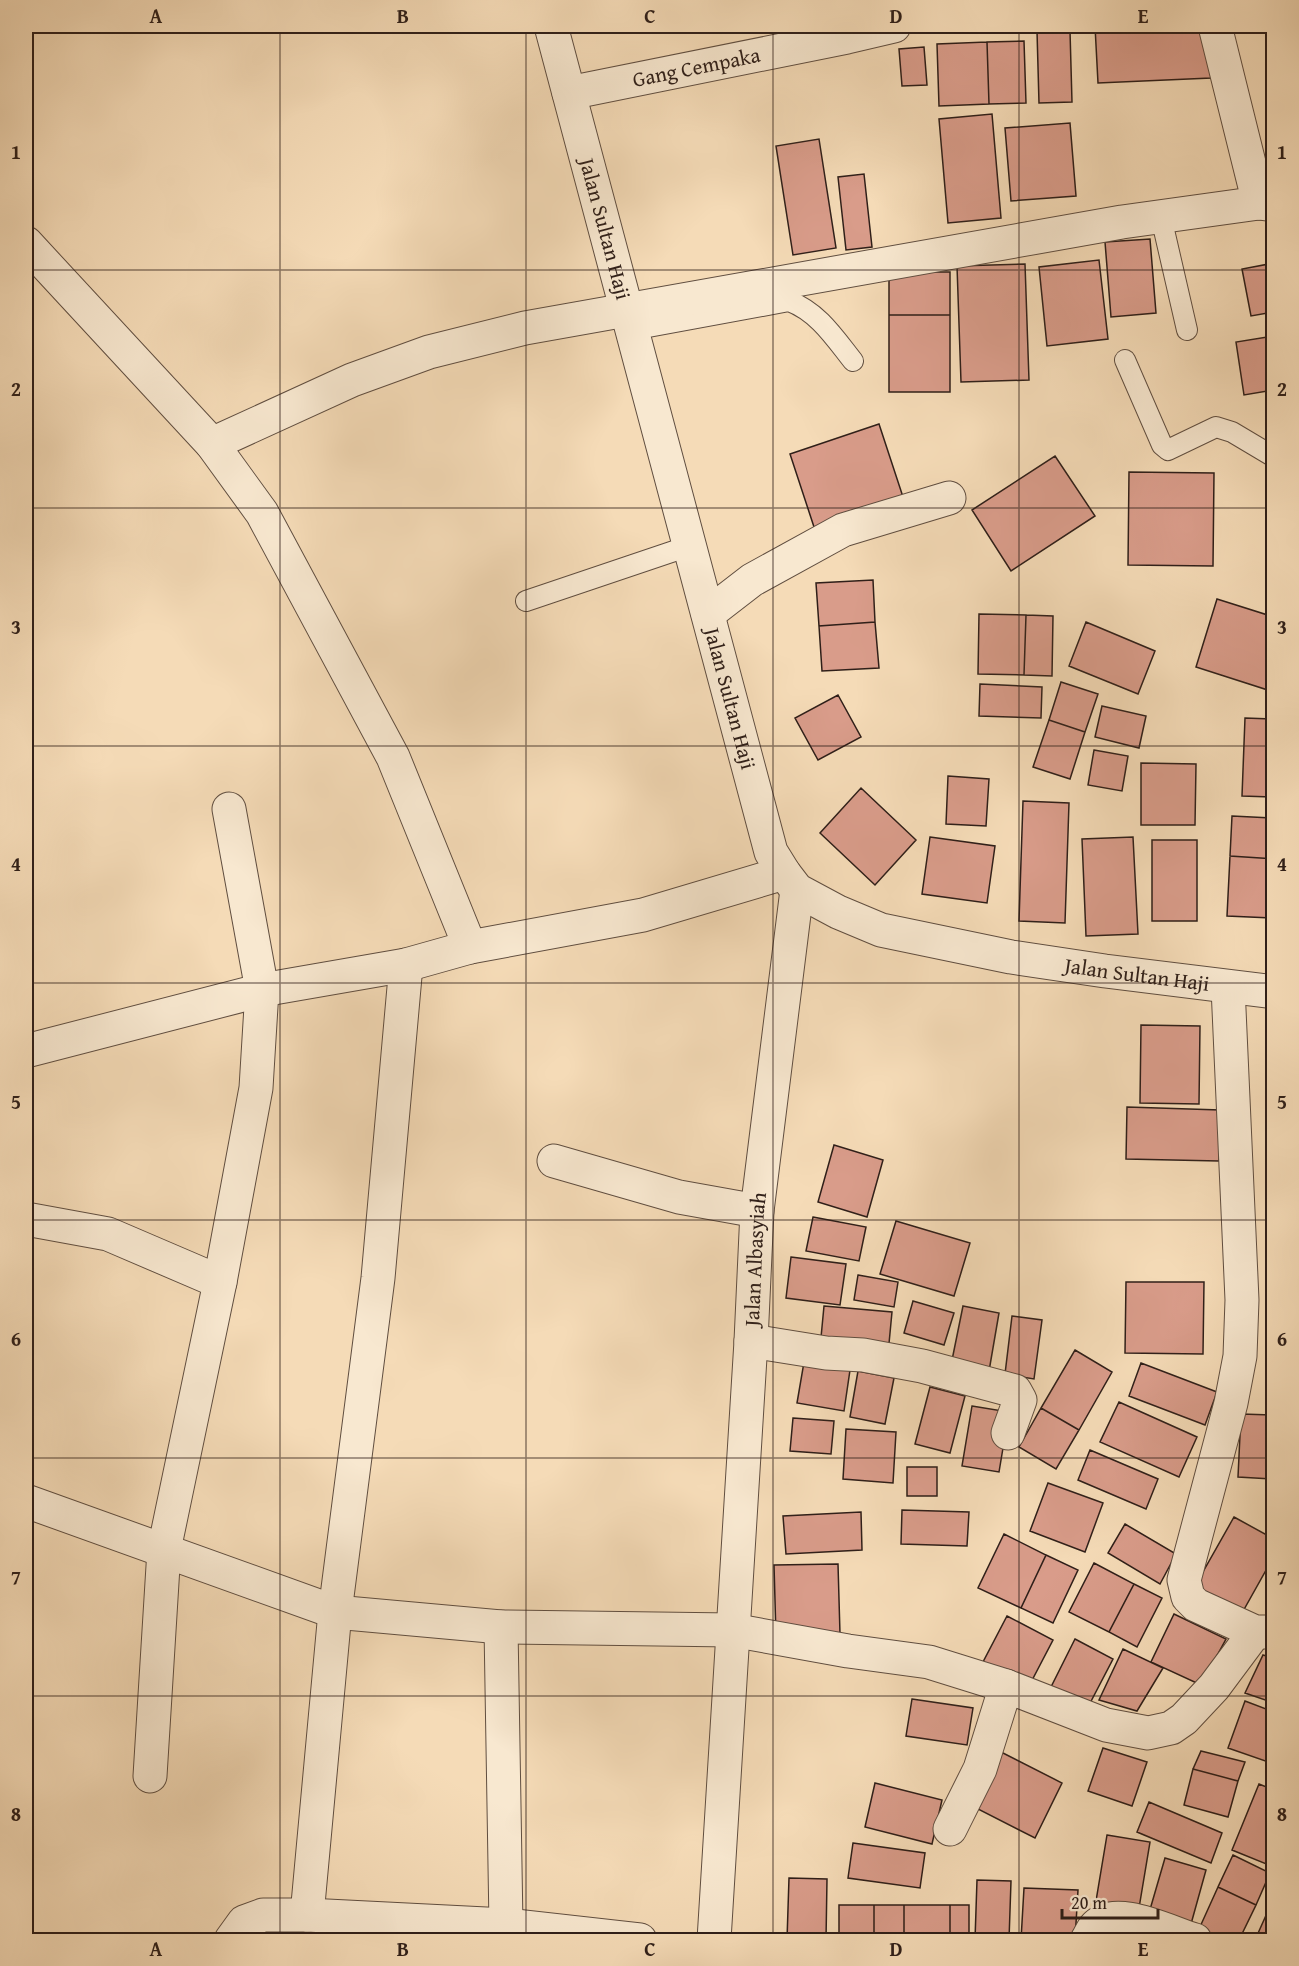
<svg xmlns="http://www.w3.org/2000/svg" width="1299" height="1966" viewBox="0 0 1299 1966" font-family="'Gentium Book Plus',serif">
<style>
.building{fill:#d99c8a;stroke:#2f1f19;stroke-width:1.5}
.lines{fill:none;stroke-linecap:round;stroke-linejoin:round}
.service-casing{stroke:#604e40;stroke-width:22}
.minor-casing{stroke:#604e40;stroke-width:35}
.tertiary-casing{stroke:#604e40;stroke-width:35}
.service{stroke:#f8e8d0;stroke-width:20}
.minor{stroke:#f8e8d0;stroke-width:33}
.tertiary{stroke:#f8e8d0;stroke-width:33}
.grid{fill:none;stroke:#2f1f19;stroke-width:1.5;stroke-opacity:0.55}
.labels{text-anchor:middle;stroke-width:4.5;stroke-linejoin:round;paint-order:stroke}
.street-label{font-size:21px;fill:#2f1f19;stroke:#f8e8d0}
.neatline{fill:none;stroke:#2f1f19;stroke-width:2}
.grid-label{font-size:20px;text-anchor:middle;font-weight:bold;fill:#2f1f19}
</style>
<rect width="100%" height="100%" fill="#f5dbb7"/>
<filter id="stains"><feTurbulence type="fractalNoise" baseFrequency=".00333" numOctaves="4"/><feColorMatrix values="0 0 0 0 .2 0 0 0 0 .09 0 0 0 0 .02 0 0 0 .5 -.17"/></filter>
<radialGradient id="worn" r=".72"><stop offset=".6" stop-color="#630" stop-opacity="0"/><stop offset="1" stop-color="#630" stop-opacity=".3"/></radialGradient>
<path class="building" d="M1095 26H1208L1211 78 1098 83Z
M1037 31H1070L1072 102 1039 103Z
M1024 41 1026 103 989 104 987 42Z
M987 42 989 104 939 106 937 44Z
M924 47 927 85 902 86 899 49Z
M992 114 1001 218 948 223 939 119Z
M1070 123 1076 196 1011 201 1005 128Z
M819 139 836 248 793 255 776 146Z
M864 174 872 247 846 250 838 177Z
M1150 239 1156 313 1111 317 1105 242Z
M1099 260 1108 339 1047 346 1039 267Z
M1274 263V312L1251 316 1242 269Z
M1025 264 1029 380 961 382 957 266Z
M889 272H950V315H889Z
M889 315H950V392H889Z
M1274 336V390L1244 395 1236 342Z
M879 424 905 503 816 533 790 454Z
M1055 456 1095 516 1011 571 972 510Z
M1129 472 1214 473 1213 566 1128 565Z
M873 580 875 622 819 626 816 583Z
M1217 599 1274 617V692L1196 667Z
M979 614 1026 615 1024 675 978 674Z
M1026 615 1053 616 1052 676 1024 675Z
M875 622 879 668 822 671 819 626Z
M1086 622 1155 651 1138 694 1069 666Z
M1061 682 1098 694 1085 732 1049 720Z
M980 684 1042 687 1041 718 979 716Z
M838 695 861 737 818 760 795 718Z
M1102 706 1146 716 1139 748 1095 737Z
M1245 718 1274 719V797L1242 796Z
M1049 720 1085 732 1070 779 1033 767Z
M1094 750 1128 756 1122 791 1088 785Z
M1141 763 1196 764 1195 825H1141Z
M948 776 989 779 986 826 946 824Z
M861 788 916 840 875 885 820 833Z
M1023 801 1069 803 1065 923 1019 921Z
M1232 816 1274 818V859L1230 856Z
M930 837 995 846 987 903 922 894Z
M1133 837 1138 934 1086 936 1082 839Z
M1152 840H1197V921H1152Z
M1230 856 1274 859V918L1227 916Z
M1141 1025 1200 1026 1199 1104 1140 1103Z
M1127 1107 1220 1110 1219 1161 1126 1159Z
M834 1145 883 1160 867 1217 818 1202Z
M813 1217 866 1227 859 1261 806 1251Z
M896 1221 970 1243 954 1296 880 1274Z
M791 1257 846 1264 840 1305 786 1298Z
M858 1275 898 1282 894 1307 854 1300Z
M1126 1282H1204L1203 1354 1125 1353Z
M913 1301 954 1313 944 1345 904 1333Z
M824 1306 892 1312 888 1354 820 1348Z
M963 1306 999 1313 988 1377 950 1370Z
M1012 1316 1042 1320 1034 1379 1005 1374Z
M1075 1350 1112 1372 1079 1430 1041 1408Z
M804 1362 850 1370 844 1411 797 1403Z
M1141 1363 1217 1392 1205 1425 1129 1396Z
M858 1371 894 1378 885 1424 850 1417Z
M930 1387 965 1396 950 1453 915 1444Z
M1119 1402 1197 1437 1179 1477 1100 1442Z
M972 1406 1009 1412 999 1472 962 1466Z
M1041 1408 1079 1430 1056 1469 1019 1447Z
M1241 1414 1274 1415V1479L1238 1477Z
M793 1418 834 1421 831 1454 790 1451Z
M846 1429 896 1432 893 1483 843 1479Z
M1090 1450 1158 1479 1146 1509 1078 1480Z
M907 1467H937V1496H907Z
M1048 1483 1103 1503 1085 1552 1030 1531Z
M902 1510 969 1512 967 1546 901 1544Z
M861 1512 862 1550 786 1554 783 1516Z
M1234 1517 1274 1539V1556L1242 1613 1195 1586Z
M1125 1524 1176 1554 1160 1584 1108 1553Z
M1004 1534 1046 1555 1021 1608 978 1588Z
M1046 1555 1078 1570 1053 1623 1021 1608Z
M1094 1563 1134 1584 1109 1632 1069 1612Z
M838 1564 840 1634 776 1636 774 1565Z
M1134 1584 1162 1598 1137 1647 1109 1632Z
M1174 1614 1226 1639 1201 1685 1151 1662Z
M1007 1616 1053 1640 1029 1686 983 1662Z
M1075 1639 1113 1659 1088 1707 1051 1687Z
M1123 1649 1163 1668 1137 1711 1099 1700Z
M1263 1655 1274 1658V1703L1245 1693Z
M912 1699 973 1708 967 1745 906 1736Z
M1245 1701 1274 1712V1764L1228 1748Z
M1103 1748 1147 1762 1132 1806 1088 1791Z
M1201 1751 1245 1762 1238 1781 1193 1769Z
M1001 1752 1062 1783 1035 1838 974 1807Z
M1193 1769 1238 1781 1228 1817 1184 1805Z
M875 1783 942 1800 932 1844 865 1827Z
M1259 1784 1274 1790V1867L1232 1850Z
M1149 1802 1222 1833 1211 1863 1137 1832Z
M1107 1835 1150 1842 1139 1908 1096 1901Z
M853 1843 925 1853 920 1888 848 1878Z
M1233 1855 1270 1873 1256 1905 1218 1887Z
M1165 1858 1206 1870 1191 1924 1149 1913Z
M789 1878 827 1879 826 1940H787Z
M977 1880 1011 1881 1009 1940H975Z
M1218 1887 1256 1905 1239 1940H1224L1199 1929Z
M1024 1888 1078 1890 1075 1940H1021Z
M1272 1902H1274V1940H1255Z
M839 1905H874V1940H839Z
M874 1905H904V1940H874Z
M904 1905H950V1940H904Z
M950 1905H969V1940H950Z"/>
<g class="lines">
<defs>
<path id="service" d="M1161 217 1187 330
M632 330 789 301C818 312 834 337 853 361
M1125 360 1162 445 1168 450 1216 427 1232 432 1274 457
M526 601 689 546"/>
<g id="minor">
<path d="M1215 26 1259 203"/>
<path id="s1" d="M569 93 847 37 894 26"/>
<path d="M26 243 212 444 262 513 393 757 470 947"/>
<path d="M212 444 352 380 429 352 525 328 1122 222 1259 203 1274 205"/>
<path d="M708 614 752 580 843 530 949 498"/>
<path d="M1228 987 1242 1300 1240 1356 1231 1403 1184 1580 1188 1597 1196 1605 1255 1632H1274"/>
<path d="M26 1051 262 990 406 965 470 947 643 915 784 873"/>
<path d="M554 1161 679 1197 757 1211"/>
<path d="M26 1219 108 1234 220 1282"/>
<path d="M751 1341 826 1353 863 1355 922 1366 1015 1391 1020 1400 1008 1433"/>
<path d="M26 1501 335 1612 501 1627 732 1630 848 1651 929 1662 1006 1686 1106 1725 1148 1733 1171 1728 1184 1719 1214 1687 1255 1632"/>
<path d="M501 1627 506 1925"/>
<path d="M150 1776 164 1550 220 1282 256 1088 262 990 229 809"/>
<path d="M950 1829 980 1769 1006 1686"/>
<path d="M307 1915 335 1612 378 1278 406 965"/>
<path d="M231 1940 244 1922 263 1915H307L506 1925 640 1940"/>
<path id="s2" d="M714 1940 751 1341 757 1211 797 890"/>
<path d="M1087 1940C1089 1937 1091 1932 1094 1928 1114 1903 1170 1933 1195 1940"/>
</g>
<g id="tertiary">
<path id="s3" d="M551 26 771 852 784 873 797 890 838 912 881 930 1011 957 1105 971 1274 992"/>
</g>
</defs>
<use href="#service" class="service-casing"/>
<use href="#minor" class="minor-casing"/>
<use href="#tertiary" class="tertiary-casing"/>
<use href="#service" class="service"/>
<use href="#minor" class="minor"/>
<use href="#tertiary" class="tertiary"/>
</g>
<path class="grid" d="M280 26V1940M526 26V1940M773 26V1940M1019 26V1940M26 270H1274M26 508H1274M26 746H1274M26 983H1274M26 1220H1274M26 1458H1274M26 1696H1274"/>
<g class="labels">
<g class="street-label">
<text dy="7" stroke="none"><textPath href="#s1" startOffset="130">Gang Cempaka</textPath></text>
<text dy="7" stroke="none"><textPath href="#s3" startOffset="210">Jalan Sultan Haji</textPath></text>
<text dy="7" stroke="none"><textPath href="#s3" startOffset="696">Jalan Sultan Haji</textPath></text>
<text dy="7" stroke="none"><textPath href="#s3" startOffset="1254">Jalan Sultan Haji</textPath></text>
<text dy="7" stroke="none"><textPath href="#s2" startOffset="682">Jalan Albasyiah</textPath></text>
</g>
</g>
<rect width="1299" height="1966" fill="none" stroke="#f5dbb7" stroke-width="66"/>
<path d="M1062 1909v9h96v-9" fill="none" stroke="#2f1f19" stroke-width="3"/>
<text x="1071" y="1909" font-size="18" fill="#2f1f19" stroke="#f8e8d0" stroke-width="4.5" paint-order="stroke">20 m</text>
<rect x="33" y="33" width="1233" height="1900" class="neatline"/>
<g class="grid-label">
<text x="156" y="23">A</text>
<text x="403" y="23">B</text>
<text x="650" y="23">C</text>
<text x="896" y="23">D</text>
<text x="1143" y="23">E</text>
<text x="16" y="159">1</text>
<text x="1282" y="159">1</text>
<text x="16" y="396">2</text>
<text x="1282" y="396">2</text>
<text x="16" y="634">3</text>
<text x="1282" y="634">3</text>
<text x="16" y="871">4</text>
<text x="1282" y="871">4</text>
<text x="16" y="1109">5</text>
<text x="1282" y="1109">5</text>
<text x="16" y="1346">6</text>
<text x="1282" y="1346">6</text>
<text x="16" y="1584">7</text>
<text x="1282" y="1584">7</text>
<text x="16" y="1821">8</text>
<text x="1282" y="1821">8</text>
<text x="156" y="1956">A</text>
<text x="403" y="1956">B</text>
<text x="650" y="1956">C</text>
<text x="896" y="1956">D</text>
<text x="1143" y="1956">E</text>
</g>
<rect width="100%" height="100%" filter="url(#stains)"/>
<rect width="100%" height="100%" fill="url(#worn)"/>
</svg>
